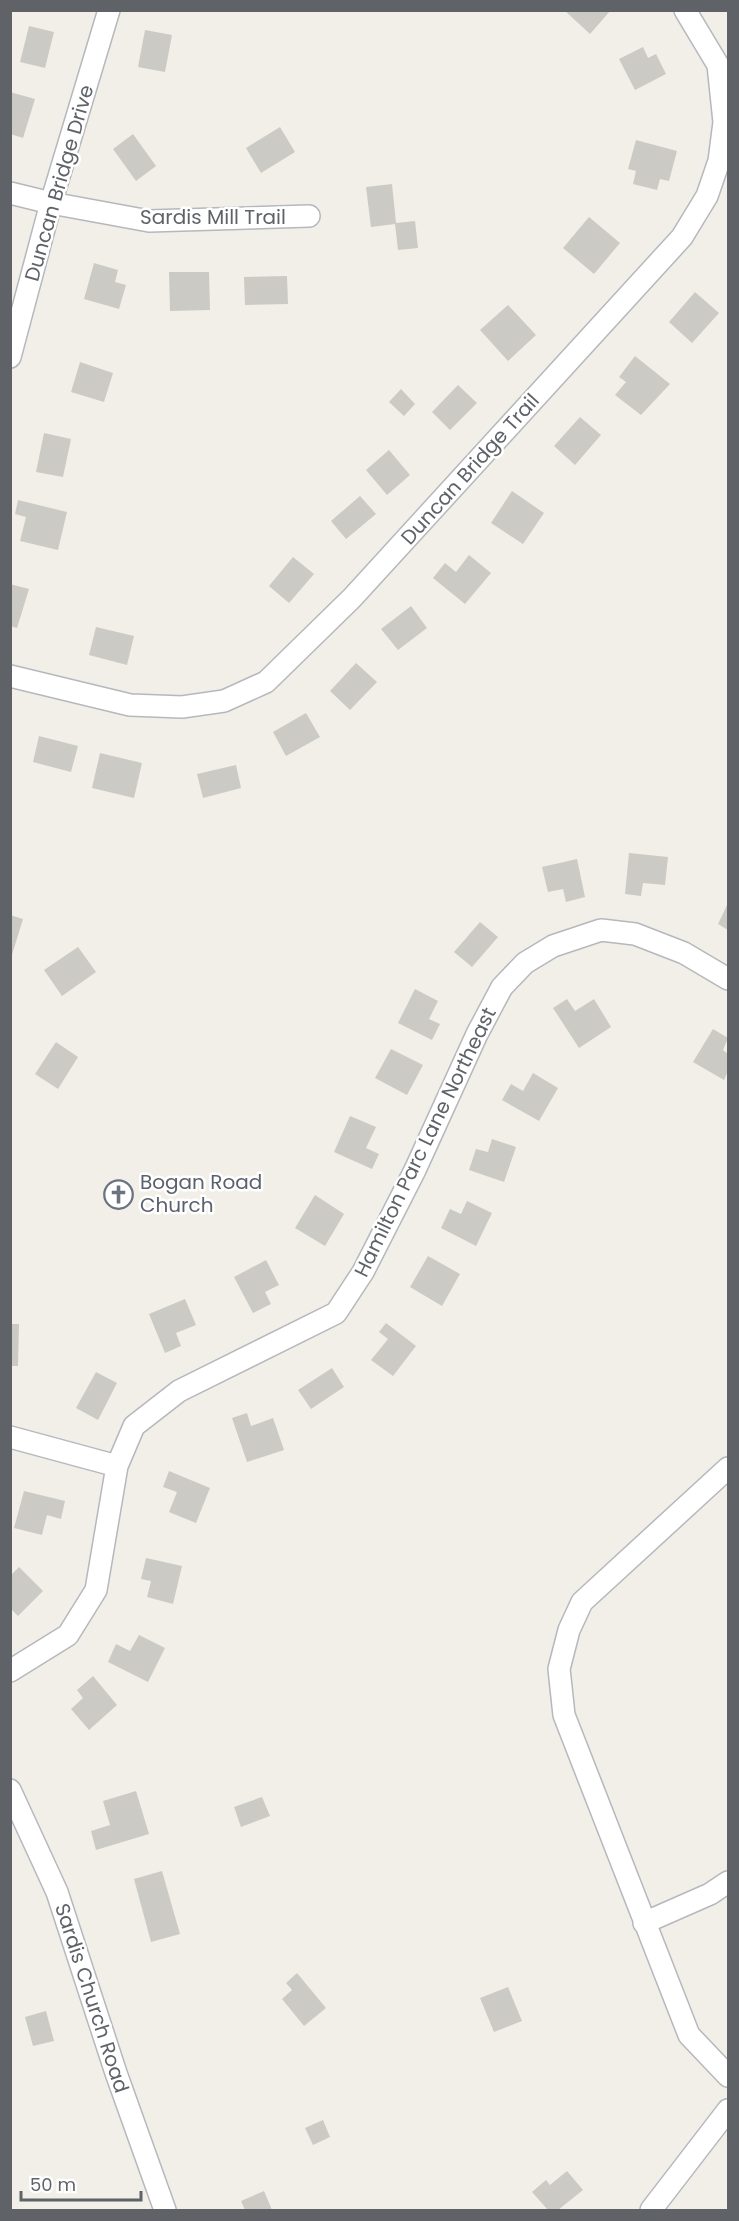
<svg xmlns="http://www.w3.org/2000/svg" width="739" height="2221" viewBox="0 0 739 2221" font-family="Poppins,sans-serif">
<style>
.building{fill:#cccac5}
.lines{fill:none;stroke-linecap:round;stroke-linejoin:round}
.minor-casing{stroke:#b5b8bc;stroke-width:24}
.minor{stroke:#fff;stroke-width:21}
.labels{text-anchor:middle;stroke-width:5;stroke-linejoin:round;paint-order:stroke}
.street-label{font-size:20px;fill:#5f6368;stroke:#fff}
.worship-label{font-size:20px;fill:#5b616d;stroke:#fff;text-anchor:start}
</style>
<rect width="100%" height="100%" fill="#f1efe8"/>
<path class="building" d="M564 10H611L590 34Z
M29 26 54 32 45 68 20 62Z
M145 30 172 35 165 72 138 67Z
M643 47 648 58 656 54 666 74 635 90 619 59Z
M10 92 35 99 23 138 10 134Z
M280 127 295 152 261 173 246 148Z
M133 134 156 166 136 181 113 149Z
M636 140 677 151 669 181 660 179 657 190 633 184 636 171 628 169Z
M392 184 396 223 415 221 418 248 398 250 395 224 371 227 366 187Z
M589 217 620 243 594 274 563 248Z
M94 263 118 270 115 282 126 285 119 309 84 299Z
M169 272H209L210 310 170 311Z
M287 276 288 304 245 305 244 277Z
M695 292 719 313 692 343 669 322Z
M508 305 536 335 508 361 480 330Z
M635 356 670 384 641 415 615 395 626 382 619 377Z
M80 362 113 373 104 402 71 392Z
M458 385 477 403 450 430 432 412Z
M401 389 415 404 404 416 389 402Z
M580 417 601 435 575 465 554 446Z
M44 433 71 439 63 477 36 472Z
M389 450 410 475 387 495 366 470Z
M512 491 544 513 523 544 491 523Z
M360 496 376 514 346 539 331 521Z
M18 500 67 512 58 550 20 541 26 517 15 514Z
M469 555 491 573 465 604 433 578 445 563 456 572Z
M293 557 314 574 289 603 269 586Z
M10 584 29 589 17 628 10 626Z
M411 606 427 628 398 650 381 629Z
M96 627 134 636 127 665 89 655Z
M356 663 377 682 350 710 330 691Z
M306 713 320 737 286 756 273 732Z
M39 736 78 746 71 772 33 762Z
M100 753 142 763 134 798 92 788Z
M236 765 241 788 203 798 197 774Z
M629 853 668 857 665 885 643 883 641 896 625 894Z
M577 859 585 897 566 902 563 889 548 892 542 867Z
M728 903V930L718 924Z
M10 915 23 919 11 958H10Z
M480 922 498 937 472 967 454 952Z
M78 947 96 972 62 996 44 970Z
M415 989 438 1001 429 1019 440 1024 432 1040 398 1023Z
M567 999 575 1011 594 999 611 1027 579 1048 553 1008Z
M713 1029 728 1038 723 1050 728 1054V1071L724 1080 693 1062Z
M56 1042 78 1057 58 1089 35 1074Z
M391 1049 423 1065 407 1095 375 1078Z
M533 1073 558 1088 539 1121 502 1100 511 1084 523 1091Z
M350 1116 376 1127 366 1148 379 1154 372 1169 334 1152Z
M492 1139 516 1147 504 1182 469 1170 476 1149 488 1152Z
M315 1195 344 1214 325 1246 295 1228Z
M467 1201 492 1213 476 1246 441 1228 450 1209 461 1214Z
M428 1256 460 1274 442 1306 410 1287Z
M266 1260 279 1285 265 1292 271 1304 253 1313 234 1277Z
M185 1299 196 1325 176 1333 181 1346 165 1353 149 1314Z
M386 1323 416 1346 393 1376 371 1360 388 1339 379 1332Z
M10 1324H19L18 1366H10Z
M332 1368 344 1387 311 1409 298 1390Z
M96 1372 117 1383 98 1420 76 1408Z
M247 1413 251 1426 273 1418 284 1450 247 1462 232 1418Z
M169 1471 210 1488 196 1523 169 1512 177 1492 163 1487Z
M24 1491 65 1501 61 1519 47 1515 42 1535 14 1528Z
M146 1558 182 1566 173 1604 147 1597 151 1581 141 1579Z
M19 1567 43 1591 18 1616 10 1608V1576Z
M139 1635 165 1648 148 1682 108 1662 116 1644 130 1651Z
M93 1676 117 1705 89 1730 71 1709 83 1698 77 1690Z
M136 1791 149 1834 96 1850 91 1831 110 1825 103 1801Z
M262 1797 270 1816 241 1827 234 1807Z
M162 1871 180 1934 151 1942 134 1879Z
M297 1973 326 2008 304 2026 282 1999 292 1990 286 1983Z
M508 1987 522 2021 494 2032 480 1998Z
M46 2011 54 2041 33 2046 25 2017Z
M323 2120 330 2137 313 2145 305 2128Z
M567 2171 583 2190 558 2210H548L532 2192 546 2180 550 2185Z
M264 2191 272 2210H245L241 2201Z"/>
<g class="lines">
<defs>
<path id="minor" d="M10 193 51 203 149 221 309 216
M10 357 51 203 109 10
M10 676 130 705 182 707 224 701 266 682 352 598 682 237 707 196 719 161 724 122 718 65 685 10
M10 1437 117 1466
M728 1468 582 1602 569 1630 559 1669 564 1715 689 2035 728 2076
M10 1671 68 1635 96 1590 117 1466 134 1426 179 1391 336 1313 363 1272 415 1170 477 1034 502 987 525 963 553 946 601 930 635 934 684 953 728 979
M10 1790 57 1892 116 2073 165 2210
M644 1923 710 1894 728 1882
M651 2210 728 2110"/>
</defs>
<use href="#minor" class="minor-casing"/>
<use href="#minor" class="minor"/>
</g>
<defs>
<symbol id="church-ring" viewBox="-11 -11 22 22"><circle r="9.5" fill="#fff" stroke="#6b7280" stroke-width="1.5"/><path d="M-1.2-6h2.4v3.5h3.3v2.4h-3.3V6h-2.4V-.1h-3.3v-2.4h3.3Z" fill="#6b7280"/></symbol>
</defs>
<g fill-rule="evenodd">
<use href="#church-ring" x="102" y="1178" width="33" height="33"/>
</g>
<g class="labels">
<g class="street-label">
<text transform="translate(59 183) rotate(-74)" y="7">Duncan Bridge Drive</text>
<text x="213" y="224">Sardis Mill Trail</text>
<text transform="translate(470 469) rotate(-48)" y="7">Duncan Bridge Trail</text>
<text transform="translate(425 1142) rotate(-64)" y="7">Hamilton Parc Lane Northeast</text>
<text transform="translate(92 1998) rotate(72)" y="7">Sardis Church Road</text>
</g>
<g class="worship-label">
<text x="140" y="1189">Bogan Road<tspan x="140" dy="23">Church</tspan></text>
</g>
</g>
<rect width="739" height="2221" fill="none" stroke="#5f6368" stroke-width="24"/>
<path d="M21 2191v9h120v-9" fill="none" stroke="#5f6368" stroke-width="3"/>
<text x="30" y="2191" font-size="18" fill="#5f6368" stroke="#ffffff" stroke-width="4.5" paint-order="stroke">50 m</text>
</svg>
